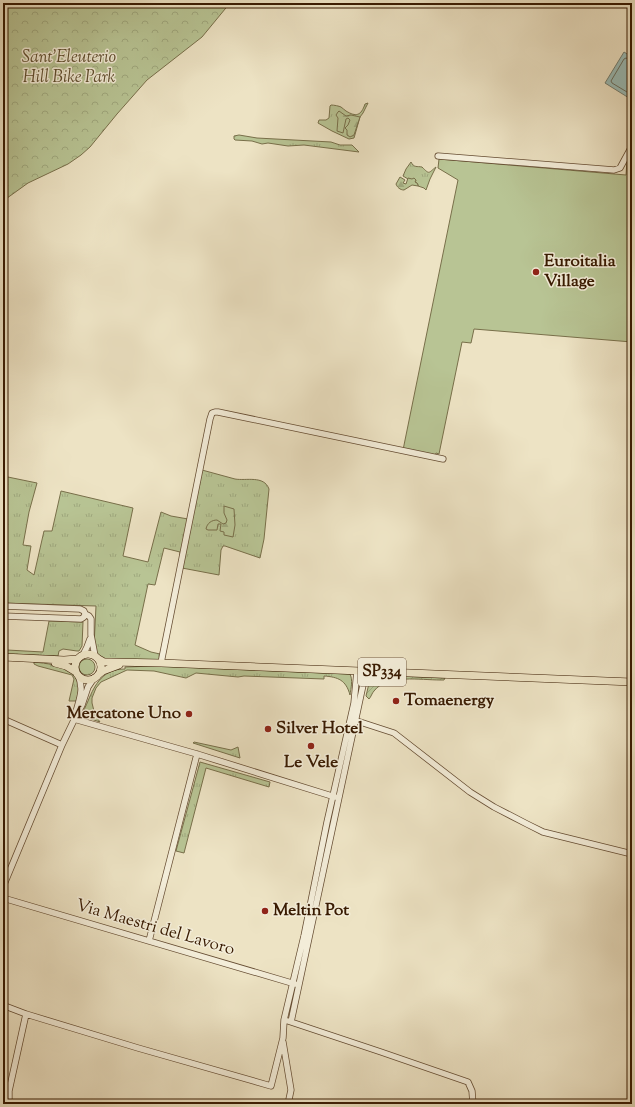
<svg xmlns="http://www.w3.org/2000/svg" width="635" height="1107" viewBox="0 0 635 1107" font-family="'Sorts Mill Goudy',serif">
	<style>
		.grass { fill: url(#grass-tufts); stroke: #786f4a }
		.forest { fill: url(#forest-firs); stroke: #786f4a }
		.park { fill: url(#park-crowns); stroke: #786f4a }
		.garden { fill: url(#garden-furrows); stroke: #786f4a }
		.pitch { fill: #b8c494; stroke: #786f4a }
		.water { fill: #9abdb8; stroke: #737c6f }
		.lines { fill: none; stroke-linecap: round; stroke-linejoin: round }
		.shore { stroke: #696c5c; stroke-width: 1 }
		.minor-casing { stroke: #654c32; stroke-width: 7 }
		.major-casing { stroke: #381a01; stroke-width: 8 }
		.minor { stroke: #f3edd9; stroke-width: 5.5 }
		.major { stroke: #ede3c4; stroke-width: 7 }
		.poi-dot { fill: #8f2418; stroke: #f3edd9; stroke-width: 1.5 }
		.labels { text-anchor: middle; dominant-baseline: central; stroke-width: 3; stroke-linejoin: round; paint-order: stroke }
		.shield { fill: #f3edd9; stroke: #705942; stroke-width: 1 }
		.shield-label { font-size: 16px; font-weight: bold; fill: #381a01 }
		.park-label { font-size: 17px; font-style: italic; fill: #5e4d2d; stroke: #f3edd9 }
		.poi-label { font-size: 17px; font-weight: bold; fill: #381a01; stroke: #f3edd9; text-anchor: start }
		.street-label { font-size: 17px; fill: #381a01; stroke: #f3edd9 }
	</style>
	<defs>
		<pattern id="grass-tufts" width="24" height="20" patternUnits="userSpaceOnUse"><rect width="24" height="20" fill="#b8c494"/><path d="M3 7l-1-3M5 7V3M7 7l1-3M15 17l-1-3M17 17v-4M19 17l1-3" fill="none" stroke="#9fa87e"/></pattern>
		<pattern id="forest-firs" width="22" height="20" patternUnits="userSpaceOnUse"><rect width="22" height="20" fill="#b8c494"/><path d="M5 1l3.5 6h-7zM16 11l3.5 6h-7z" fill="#9fa87e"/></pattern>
		<pattern id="park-crowns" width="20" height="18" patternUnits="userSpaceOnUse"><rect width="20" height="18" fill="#b8c494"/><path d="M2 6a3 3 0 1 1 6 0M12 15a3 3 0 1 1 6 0" fill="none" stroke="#9fa87e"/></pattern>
		<pattern id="garden-furrows" width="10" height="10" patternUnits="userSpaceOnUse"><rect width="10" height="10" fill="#b8c494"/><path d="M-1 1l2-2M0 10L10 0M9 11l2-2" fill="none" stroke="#9fa87e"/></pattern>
	</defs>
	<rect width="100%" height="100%" fill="#ede3c4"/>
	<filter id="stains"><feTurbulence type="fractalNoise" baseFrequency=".005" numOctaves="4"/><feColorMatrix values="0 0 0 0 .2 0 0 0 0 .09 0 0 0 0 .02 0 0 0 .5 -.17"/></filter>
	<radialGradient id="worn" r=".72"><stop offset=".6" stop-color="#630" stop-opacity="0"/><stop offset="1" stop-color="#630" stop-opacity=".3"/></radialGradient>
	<path class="grass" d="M 368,103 L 363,113 L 360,117 L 354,138 L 349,139 L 332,131 L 318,123 L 319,120 L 326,120 L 329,118 L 330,106 L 331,105 C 334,105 339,106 341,107 C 343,108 344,110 346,111 C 356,117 361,116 365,104 Z
		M 239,135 L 257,138 L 331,142 L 340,145 L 352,145 L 359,152 L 304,145 L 288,146 L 268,143 L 262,144 L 252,141 L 235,140 L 234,139 L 234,136 Z
		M 411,162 C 414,168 417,166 422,167 C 430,175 428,173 436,167 L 430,179 L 426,190 L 424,188 L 418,186 L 418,185 L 417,183 L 415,182 L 416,180 L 408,179 L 403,176 L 406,169 Z
		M 202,470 C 213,473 224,476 235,479 C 246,481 264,475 269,489 L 264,539 L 260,558 L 225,546 L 223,546 L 221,550 L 219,575 L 182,568 Z
		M 3,476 L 37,483 L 29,512 L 23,545 L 31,546 L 27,570 L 34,575 L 44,531 L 52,531 L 61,491 C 85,497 109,502 133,508 L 123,556 L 148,562 L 161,512 L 171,516 L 188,519 L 180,560 L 180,552 L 164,548 L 155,585 L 148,584 L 135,645 L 151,652 L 160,654 L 161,653 L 159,660 L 101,659 L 96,653 L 94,646 L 96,606 L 3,603 Z
		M 49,621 L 83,622 L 82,646 L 79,651 L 77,651 L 63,649 L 59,651 L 58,656 L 3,654 L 3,649 L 7,650 L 43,652 Z
		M79 667a8 8 0 1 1 16 0a8 8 0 1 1-16 0Z
		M 34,662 C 59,665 89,668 76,701 L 69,701 L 74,679 L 72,675 L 38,666 L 34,664 Z
		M 156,666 L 350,674 C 353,680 351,688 350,695 C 346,680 338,677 324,676 L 324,679 L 244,676 L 238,677 L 196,673 L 186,678 L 154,671 L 127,670 L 101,682 L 96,688 L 92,698 L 92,703 L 95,715 L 100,722 L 82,716 C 83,711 86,706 88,701 C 95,684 103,669 125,669 L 125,667 Z
		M 194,742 L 231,750 L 238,747 L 240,758 L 193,743 Z
		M 200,762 L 270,782 L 269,787 L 206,768 L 184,853 L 176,851 Z"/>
	<path class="forest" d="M 339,111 L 346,116 L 351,115 L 360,117 L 354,135 L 350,137 L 347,135 L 347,130 L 345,128 L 348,125 L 350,120 L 348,118 L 346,119 L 343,133 L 337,131 L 338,118 L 336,115 L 338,112 Z
		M 400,177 L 405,180 L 403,183 L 406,184 L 408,178 L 412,179 L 414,178 L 416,180 L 415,182 L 417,183 L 418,185 L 418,186 L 412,185 L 404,190 C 400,190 397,187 396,184 Z
		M 224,506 L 234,509 L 235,525 L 233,537 L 224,535 L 224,532 L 220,531 L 221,524 L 218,524 L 217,530 L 208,530 L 206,529 C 207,523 212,520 217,520 L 223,524 L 226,523 L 227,520 L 224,513 Z"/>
	<path class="park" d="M 3,3 L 230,3 L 202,37 L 147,80 L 117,114 L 90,147 L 81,155 L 68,164 L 28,183 L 3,201 Z"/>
	<path class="garden" d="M 371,675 L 445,678 L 444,680 L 440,680 C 421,680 387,674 374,691 C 372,693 371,697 369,699 L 366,696 Z"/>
	<path class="pitch" d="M 632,151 L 632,342 L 474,329 L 471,343 L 462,342 L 439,454 L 436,453 L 435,455 L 403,450 L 458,180 L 438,168 L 439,159 L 626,175 L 627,160 Z"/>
	<path class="water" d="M 624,52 L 632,57 L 632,93 L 629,98 L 605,83 Z"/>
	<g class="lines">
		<path class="shore" d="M 632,60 L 626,58 L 624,59 L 611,81 L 612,83 L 627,92 L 632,92"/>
		<defs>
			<path id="minor" d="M 438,156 L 614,170 L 620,168 L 632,146
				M 3,606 L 80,609 L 84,611 L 85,614 L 84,617 L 81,619 L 3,616
				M 85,614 L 89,616 L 91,619 L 91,635 L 95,656
				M 83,655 L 87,647 L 90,639
				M 161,663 L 210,419 L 212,413 L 215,412 L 218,412 L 443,459
				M 76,712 C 80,697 84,689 78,675
				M 3,719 L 62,745
				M 74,719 L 197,754 L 335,797
				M 354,720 L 394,733 L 470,792 L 494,807 L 527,824 L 543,832 L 632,854
				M 3,887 L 62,745 L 75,718 L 82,705 L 88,687 L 94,678
				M 3,898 L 295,984
				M 149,941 L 197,754
				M 3,1002 L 5,1006 L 26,1014 L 138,1048 L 271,1086 L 283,1038 L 284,1020 L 304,936 L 327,822 L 354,703 L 357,671
				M 288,1021 L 381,1052 L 468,1082 L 472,1091 L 473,1104
				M 291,1022 L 366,671
				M 283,1042 L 291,1090 L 288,1104
				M 9,1104 L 9,1091 L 26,1014"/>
			<path id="major" d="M75 667a13 13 0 1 1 26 0a13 13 0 1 1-26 0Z
				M 3,657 L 64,660 L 77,659
				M 97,658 L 104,662 L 111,662 L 161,663 L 632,682
				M 55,663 L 66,666 L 76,672
				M 98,675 L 103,671 L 119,665"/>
		</defs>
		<use href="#minor" class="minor-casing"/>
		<use href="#major" class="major-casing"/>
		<use href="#minor" class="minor"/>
		<use href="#major" class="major"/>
	</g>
	<g class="poi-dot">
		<circle cx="536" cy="272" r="4"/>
		<circle cx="396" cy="701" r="4"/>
		<circle cx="189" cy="714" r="4"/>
		<circle cx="268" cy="729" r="4"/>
		<circle cx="311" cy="746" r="4"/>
		<circle cx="265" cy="911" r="4"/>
	</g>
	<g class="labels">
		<rect class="shield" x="358" y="658" width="48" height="28" rx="3"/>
		<g class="shield-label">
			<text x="382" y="672">SP334</text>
		</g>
		<g class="park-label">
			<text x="69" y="58">Sant'Eleuterio<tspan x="69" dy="20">Hill Bike Park</tspan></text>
		</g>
		<g class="poi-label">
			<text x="544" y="262">Euroitalia<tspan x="544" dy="20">Village</tspan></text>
			<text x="404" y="701">Tomaenergy</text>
			<text x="181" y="714" text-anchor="end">Mercatone Uno</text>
			<text x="276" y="729">Silver Hotel</text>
			<text x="311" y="763" text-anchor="middle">Le Vele</text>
			<text x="273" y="911">Meltin Pot</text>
		</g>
		<g class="street-label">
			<text transform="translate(155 928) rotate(16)">Via Maestri del Lavoro</text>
		</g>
	</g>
	<rect width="635" height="1107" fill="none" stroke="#ede3c4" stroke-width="16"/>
	<rect x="4" y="4" width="627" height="1099" fill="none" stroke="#381a01" stroke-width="2"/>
	<rect x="8" y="8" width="619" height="1091" fill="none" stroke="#381a01"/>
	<rect width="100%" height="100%" filter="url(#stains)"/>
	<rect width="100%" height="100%" fill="url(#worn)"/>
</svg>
